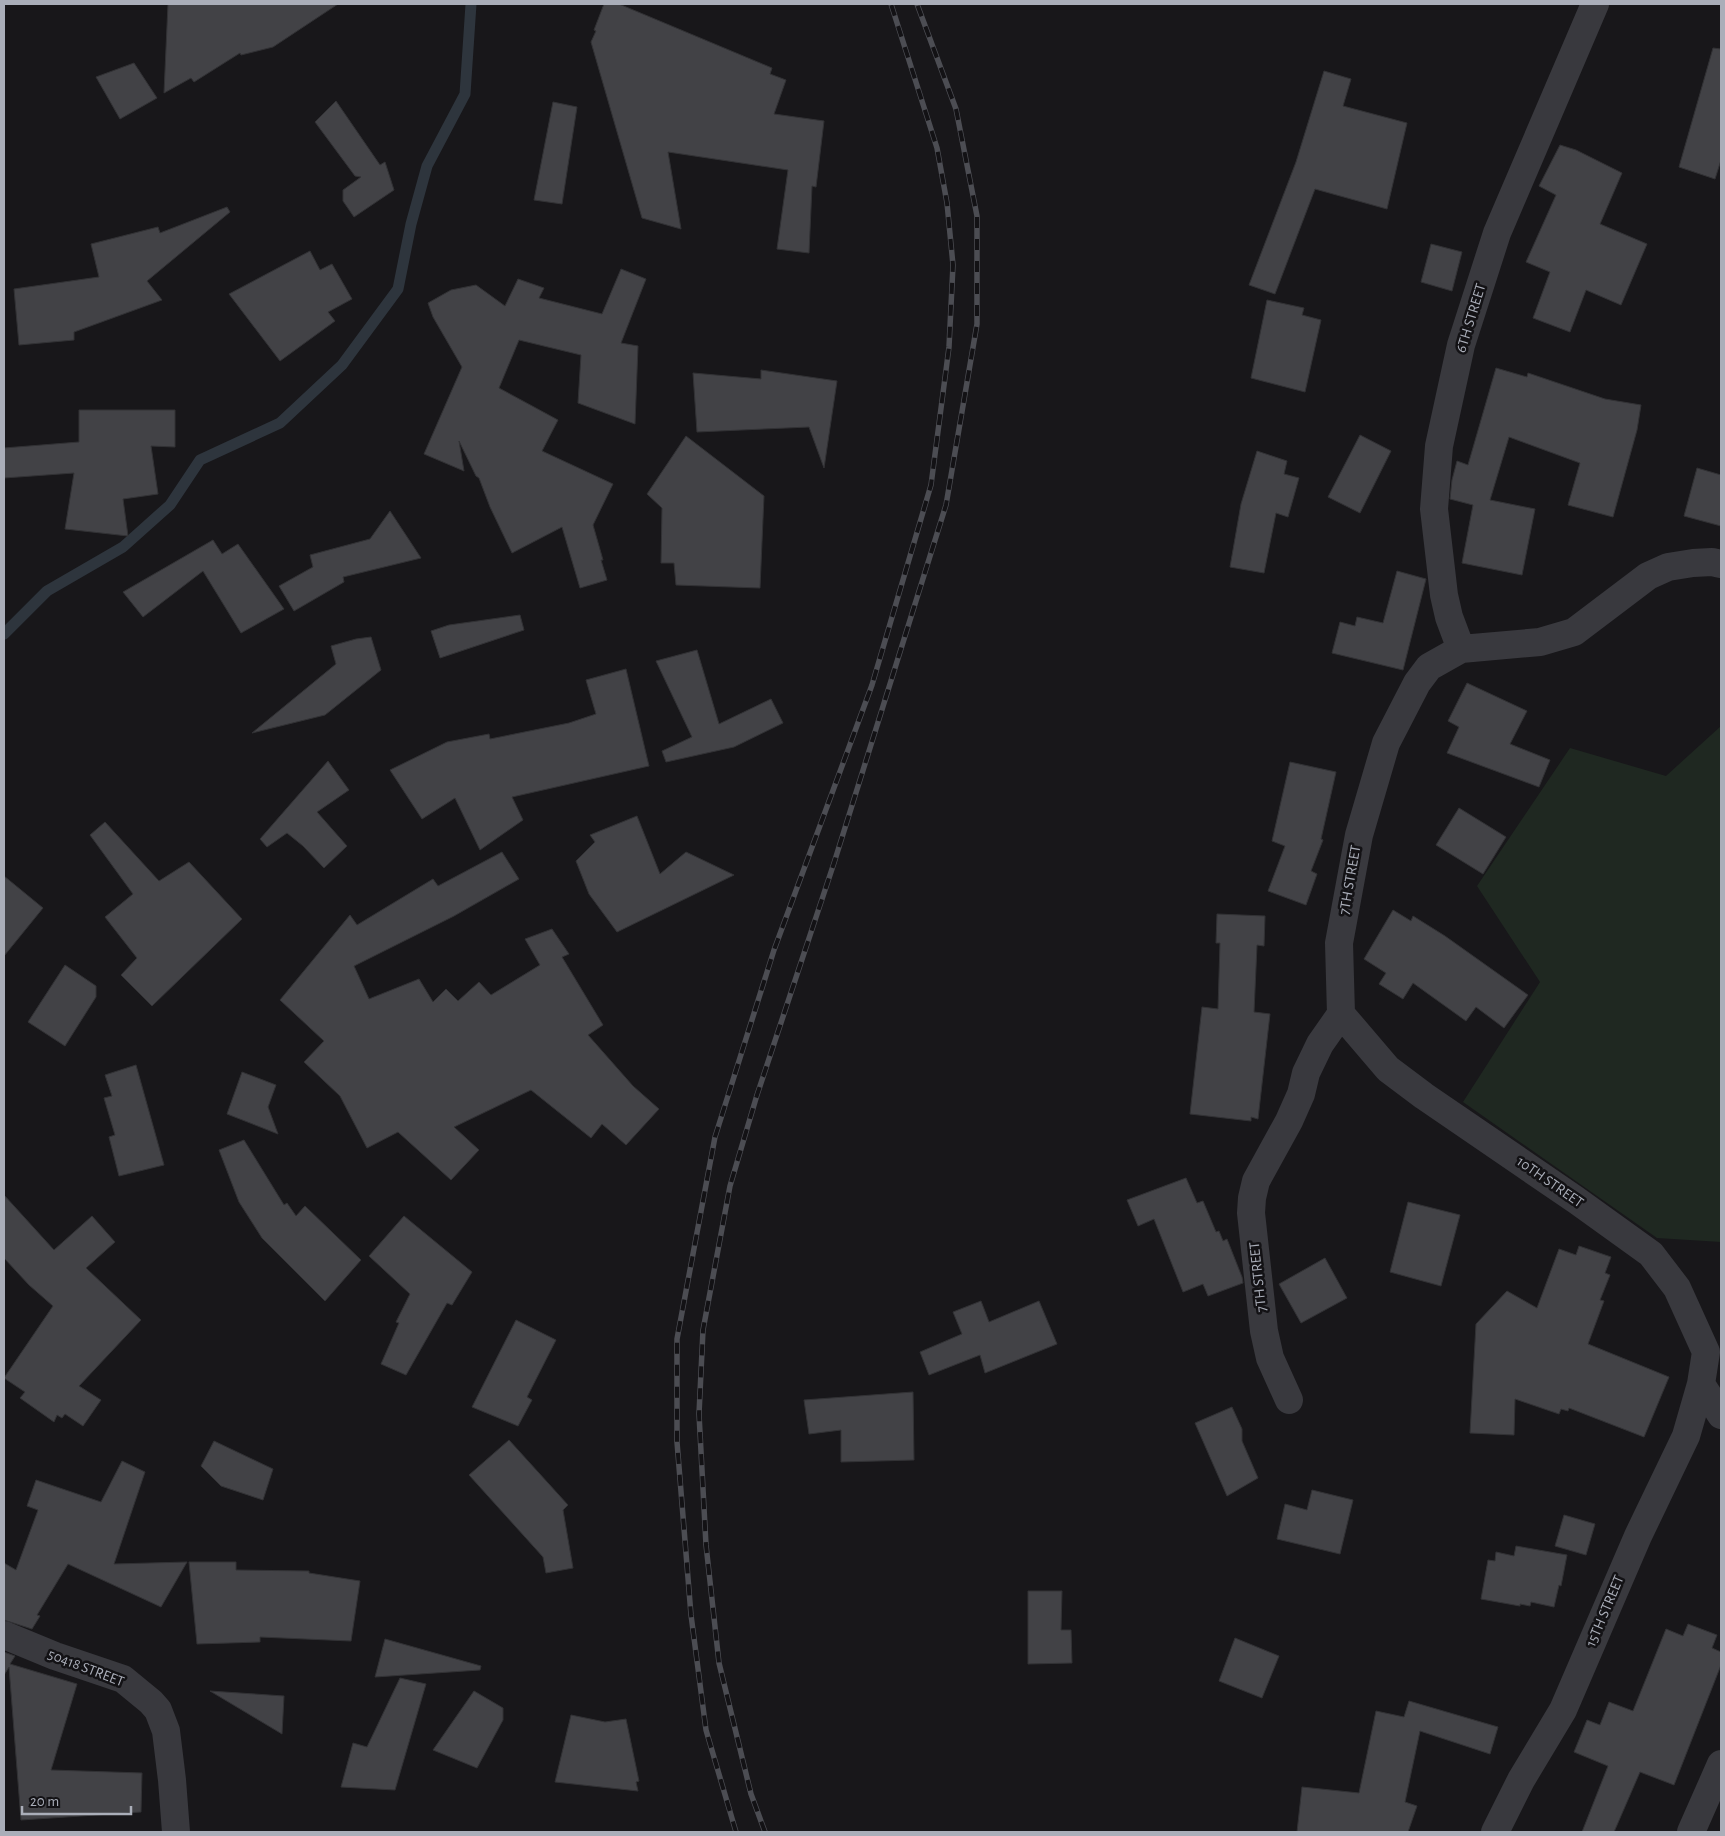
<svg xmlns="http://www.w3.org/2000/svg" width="1725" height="1836" viewBox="0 0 1725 1836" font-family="'Alegreya Sans',sans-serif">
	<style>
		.green { fill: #1f2821 }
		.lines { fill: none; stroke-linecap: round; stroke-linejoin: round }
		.stream { stroke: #2e353d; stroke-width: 11 }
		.building { fill: #424246; stroke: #323235 }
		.street { stroke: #39393e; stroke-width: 28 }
		.rail-casing { stroke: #4c4d53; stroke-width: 5.5 }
		.rail { stroke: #131215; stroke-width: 4; stroke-dasharray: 11; stroke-linecap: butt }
		.labels { text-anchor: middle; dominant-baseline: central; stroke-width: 5; stroke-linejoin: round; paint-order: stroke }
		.street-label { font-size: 15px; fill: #aaaeb9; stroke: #131215 }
	</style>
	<rect width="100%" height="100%" fill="#18171a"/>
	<path class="green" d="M 1721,726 L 1721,1242 L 1657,1238 L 1463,1102 L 1540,982 L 1477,886 L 1570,748 L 1666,776 Z"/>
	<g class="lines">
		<path class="stream" d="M 4,634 L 47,591 L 123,547 L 170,505 L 200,460 L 280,423 L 342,365 L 398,289 L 411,224 L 427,166 L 465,94 L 471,4"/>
	</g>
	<path class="building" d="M 168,4 L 338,4 L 273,47 L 241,55 L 240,53 L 194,82 L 191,78 L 164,93 Z
		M 604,4 L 619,4 L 772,68 L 770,74 L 786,80 L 774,114 L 824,121 L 816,187 L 812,186 L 809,253 L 777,249 L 788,170 L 668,152 L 681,229 L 642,218 L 591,42 L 596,31 L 594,30 Z
		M 1713,48 L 1721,49 L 1721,160 L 1715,179 L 1679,167 Z
		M 134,63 L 157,98 L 120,119 L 96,77 Z
		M 1324,71 L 1351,79 L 1343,106 L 1407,123 L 1387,209 L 1315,189 L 1275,294 L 1249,285 L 1296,162 Z
		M 336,101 L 380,165 L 385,162 L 394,190 L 354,217 L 343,201 L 343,190 L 361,177 L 355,176 L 315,122 Z
		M 553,102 L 577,107 L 562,204 L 534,200 Z
		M 1560,145 L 1576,150 L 1622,173 L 1600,224 L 1647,244 L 1621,305 L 1586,290 L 1570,332 L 1533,318 L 1550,272 L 1526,262 L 1556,195 L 1539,186 Z
		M 227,207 L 230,212 L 147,281 L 162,300 L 74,332 L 74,340 L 19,345 L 14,289 L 99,277 L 91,244 L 158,227 L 160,233 Z
		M 1431,244 L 1462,252 L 1452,291 L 1421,282 Z
		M 310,251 L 320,270 L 332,264 L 352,299 L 328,312 L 335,321 L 280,361 L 229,294 Z
		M 621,269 L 646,279 L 621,343 L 638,346 L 635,424 L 578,403 L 581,355 L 519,340 L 499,388 L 558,420 L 542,451 L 613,484 L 593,525 L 603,560 L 601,560 L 607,580 L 580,588 L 562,527 L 512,553 L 490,507 L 479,478 L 476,476 L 459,441 L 464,471 L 424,454 L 462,367 L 433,317 L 428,303 L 451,290 L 476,285 L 505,306 L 518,279 L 544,288 L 539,298 L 602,314 Z
		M 1267,300 L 1304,308 L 1302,315 L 1321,320 L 1305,392 L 1251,378 Z
		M 1496,368 L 1527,377 L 1528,373 L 1605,399 L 1641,405 L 1637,430 L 1613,517 L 1568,505 L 1580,463 L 1509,437 L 1490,500 L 1535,509 L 1522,575 L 1462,563 L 1473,505 L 1450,499 L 1452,480 L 1457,461 L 1468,465 Z
		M 761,370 L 837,381 L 824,468 L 809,427 L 697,432 L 693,373 L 761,379 Z
		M 79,410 L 175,410 L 175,447 L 151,446 L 158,494 L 123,499 L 128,536 L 65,529 L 74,473 L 4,478 L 4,448 L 79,442 Z
		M 1360,435 L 1391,451 L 1360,513 L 1328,497 Z
		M 686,436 L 764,496 L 760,588 L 676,585 L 674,563 L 661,563 L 662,508 L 647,494 Z
		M 1257,451 L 1287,461 L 1284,474 L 1299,478 L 1288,517 L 1276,513 L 1264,573 L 1230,567 L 1241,504 Z
		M 1697,468 L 1721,475 L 1721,526 L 1684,516 Z
		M 390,511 L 421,558 L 343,577 L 344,582 L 294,611 L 279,586 L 313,567 L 310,555 L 370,539 Z
		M 213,540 L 222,554 L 238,544 L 284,609 L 241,633 L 203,571 L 143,617 L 123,592 Z
		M 1397,571 L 1426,579 L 1403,670 L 1332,653 L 1340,622 L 1355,626 L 1357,617 L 1383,623 Z
		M 520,615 L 524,630 L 440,658 L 431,631 L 449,625 Z
		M 371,637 L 381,670 L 325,715 L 252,733 L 336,664 L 331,646 L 356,639 Z
		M 697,650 L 719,724 L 771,699 L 783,723 L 734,747 L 666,762 L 662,751 L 692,737 L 656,661 Z
		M 626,669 L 649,766 L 512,797 L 523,820 L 480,850 L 455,798 L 422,819 L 390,770 L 447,742 L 489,734 L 490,739 L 569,723 L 596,714 L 586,680 Z
		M 1467,683 L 1527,711 L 1510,744 L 1550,760 L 1539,787 L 1447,753 L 1459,727 L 1448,721 Z
		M 328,761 L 349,790 L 317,812 L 347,846 L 324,868 L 303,846 L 287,833 L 267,847 L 260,839 Z
		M 1290,762 L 1336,772 L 1321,839 L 1323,840 L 1311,871 L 1317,874 L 1306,905 L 1268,891 L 1285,846 L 1272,841 Z
		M 1459,808 L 1506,837 L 1483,874 L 1436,845 Z
		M 637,816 L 660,874 L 686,852 L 734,875 L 617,932 L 589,894 L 576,861 L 595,842 L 590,835 Z
		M 105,822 L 159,881 L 189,862 L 242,919 L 152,1006 L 121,975 L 137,958 L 105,917 L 133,894 L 90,835 Z
		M 502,852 L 519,879 L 454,916 L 354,966 L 369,999 L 419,979 L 433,1002 L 446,989 L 458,1001 L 479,982 L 491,995 L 540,965 L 525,939 L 552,929 L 569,954 L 562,957 L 603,1025 L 588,1035 L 633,1086 L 659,1109 L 626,1145 L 602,1124 L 591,1138 L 531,1090 L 454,1127 L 479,1150 L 451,1180 L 398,1132 L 367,1148 L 340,1096 L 304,1062 L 324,1041 L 280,1000 L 350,915 L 357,925 L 433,879 L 438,886 Z
		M 4,876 L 43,908 L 4,956 Z
		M 1393,910 L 1411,921 L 1413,916 L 1445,936 L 1528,995 L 1504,1028 L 1476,1007 L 1466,1021 L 1413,983 L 1403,999 L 1379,984 L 1386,973 L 1364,959 Z
		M 1217,914 L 1265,916 L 1264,946 L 1257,945 L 1254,1012 L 1270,1014 L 1258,1119 L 1251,1117 L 1251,1121 L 1190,1114 L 1202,1007 L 1218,1009 L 1220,943 L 1216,943 Z
		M 65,965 L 96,986 L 96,997 L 65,1046 L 28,1022 Z
		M 136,1065 L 164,1165 L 119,1176 L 109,1137 L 115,1135 L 104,1098 L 112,1096 L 105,1075 Z
		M 242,1072 L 276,1085 L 268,1107 L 278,1134 L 227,1114 Z
		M 244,1140 L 284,1205 L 287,1203 L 296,1216 L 305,1206 L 361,1260 L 325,1301 L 262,1238 L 239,1202 L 219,1150 Z
		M 1186,1178 L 1197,1203 L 1203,1201 L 1216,1232 L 1219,1231 L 1223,1241 L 1227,1239 L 1242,1277 L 1243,1283 L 1208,1296 L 1203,1284 L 1183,1292 L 1154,1219 L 1138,1226 L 1127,1200 Z
		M 4,1195 L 54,1250 L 92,1216 L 115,1242 L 86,1268 L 141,1320 L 79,1386 L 101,1400 L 83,1426 L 65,1414 L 62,1418 L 57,1415 L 54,1422 L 20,1398 L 25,1392 L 4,1378 L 53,1306 L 29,1285 L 4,1258 Z
		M 1408,1202 L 1460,1215 L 1441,1286 L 1390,1272 Z
		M 404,1216 L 472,1272 L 452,1305 L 447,1303 L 406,1375 L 381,1364 L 399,1323 L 396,1322 L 410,1294 L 369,1256 Z
		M 1579,1246 L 1611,1257 L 1605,1273 L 1610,1275 L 1600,1300 L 1604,1301 L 1588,1344 L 1669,1377 L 1644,1437 L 1569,1408 L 1568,1411 L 1561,1409 L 1559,1414 L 1515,1399 L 1514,1435 L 1470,1433 L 1476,1324 L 1507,1291 L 1537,1308 L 1559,1249 L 1576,1255 Z
		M 1325,1258 L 1347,1298 L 1301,1323 L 1279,1284 Z
		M 981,1301 L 989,1322 L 1039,1301 L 1057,1344 L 985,1373 L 980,1355 L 929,1375 L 920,1352 L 962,1334 L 953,1312 Z
		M 516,1320 L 556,1340 L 527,1397 L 532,1400 L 518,1426 L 472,1407 Z
		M 913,1392 L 914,1460 L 841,1462 L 841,1430 L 809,1434 L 804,1400 Z
		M 1232,1407 L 1242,1429 L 1242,1441 L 1258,1478 L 1227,1496 L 1195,1423 Z
		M 509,1440 L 568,1505 L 563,1510 L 573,1568 L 546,1573 L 543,1557 L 469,1475 Z
		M 214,1441 L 273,1469 L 263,1500 L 221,1486 L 201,1466 Z
		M 122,1461 L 145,1472 L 114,1564 L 187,1562 L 161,1607 L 68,1564 L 37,1615 L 40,1616 L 32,1629 L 4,1620 L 4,1563 L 16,1570 L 38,1510 L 27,1506 L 36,1480 L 101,1502 Z
		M 1312,1490 L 1353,1500 L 1340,1554 L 1277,1539 L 1285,1504 L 1307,1510 Z
		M 1564,1515 L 1595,1524 L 1586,1555 L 1555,1546 Z
		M 1516,1546 L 1567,1555 L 1561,1586 L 1559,1585 L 1554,1607 L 1531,1602 L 1530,1606 L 1520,1604 L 1520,1606 L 1481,1599 L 1488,1560 L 1495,1561 L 1496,1552 L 1514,1556 Z
		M 189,1562 L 236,1562 L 236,1570 L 309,1571 L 309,1573 L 360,1581 L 351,1641 L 260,1637 L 260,1642 L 197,1644 Z
		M 1028,1591 L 1062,1591 L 1061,1630 L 1071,1630 L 1072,1663 L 1028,1664 Z
		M 1688,1624 L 1717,1635 L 1712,1648 L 1721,1652 L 1721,1665 L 1674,1785 L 1640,1772 L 1614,1832 L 1582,1832 L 1608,1766 L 1574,1752 L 1587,1720 L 1600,1725 L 1609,1702 L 1633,1711 L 1666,1629 L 1683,1636 Z
		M 1235,1638 L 1279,1656 L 1262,1698 L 1219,1681 Z
		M 385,1639 L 481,1666 L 480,1670 L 375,1677 Z
		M 4,1652 L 15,1656 L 10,1664 L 77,1684 L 51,1770 L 142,1773 L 141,1812 L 21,1820 L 9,1667 L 4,1675 Z
		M 400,1678 L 426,1684 L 395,1790 L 341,1787 L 353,1743 L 367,1747 Z
		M 210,1691 L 284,1696 L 282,1734 Z
		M 474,1691 L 503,1708 L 503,1720 L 477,1768 L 433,1750 Z
		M 1409,1701 L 1498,1727 L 1490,1754 L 1420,1731 L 1405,1802 L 1417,1806 L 1408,1832 L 1297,1832 L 1302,1787 L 1359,1793 L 1376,1711 L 1404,1717 Z
		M 571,1715 L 605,1722 L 626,1719 L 639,1781 L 636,1782 L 638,1791 L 555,1782 Z"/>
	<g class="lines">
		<path class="street" d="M 1461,649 L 1449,617 L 1444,595 L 1434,509 L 1439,446 L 1461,345 L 1497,233 L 1595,4
			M 1341,1014 L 1388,1069 L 1424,1096 L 1576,1200 L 1651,1254 L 1677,1288 L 1706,1352 L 1701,1384 L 1686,1436 L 1638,1536 L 1563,1710 L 1521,1780 L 1495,1832
			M 1701,1384 L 1721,1415
			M 1289,1400 L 1270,1358 L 1264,1331 L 1251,1213 L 1252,1198 L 1256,1181 L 1289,1121 L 1301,1094 L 1306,1073 L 1320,1044 L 1341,1014 L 1339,943 L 1359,835 L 1386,743 L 1417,683 L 1429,667 L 1461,649 L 1540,642 L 1574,632 L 1648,576 L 1668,567 L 1693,563 L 1712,562 L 1721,564
			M 4,1635 L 55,1656 L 123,1679 L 151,1702 L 158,1710 L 166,1731 L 172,1780 L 176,1832
			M 1691,1832 L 1721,1764"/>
		<defs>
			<path id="rail" d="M 736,1832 L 706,1730 L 691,1615 L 677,1442 L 677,1339 L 715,1137 L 774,950 L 872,685 L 931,485 L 949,347 L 953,265 L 947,203 L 937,148 L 891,4
				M 765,1832 L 751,1794 L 719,1663 L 706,1545 L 699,1414 L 703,1330 L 730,1186 L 757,1095 L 834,863 L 946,505 L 977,324 L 977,216 L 956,109 L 917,4"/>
		</defs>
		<use href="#rail" class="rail-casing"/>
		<use href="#rail" class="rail"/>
	</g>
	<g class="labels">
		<g class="street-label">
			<text transform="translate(1471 318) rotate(-73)">6TH STREET</text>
			<text transform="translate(1350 880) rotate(-80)">7TH STREET</text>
			<text transform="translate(1550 1182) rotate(35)">10TH STREET</text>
			<text transform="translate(1258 1277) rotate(-96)">7TH STREET</text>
			<text transform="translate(1605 1611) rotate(-67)">15TH STREET</text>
			<text transform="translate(86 1668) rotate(21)">50418 STREET</text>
		</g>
	</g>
	<rect width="1725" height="1836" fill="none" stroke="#aaaeb9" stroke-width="10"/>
	<path d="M22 1806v8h109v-8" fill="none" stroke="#aaaeb9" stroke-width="2.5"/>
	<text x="30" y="1806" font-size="15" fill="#aaaeb9" stroke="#131215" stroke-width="4" paint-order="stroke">20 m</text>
</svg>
